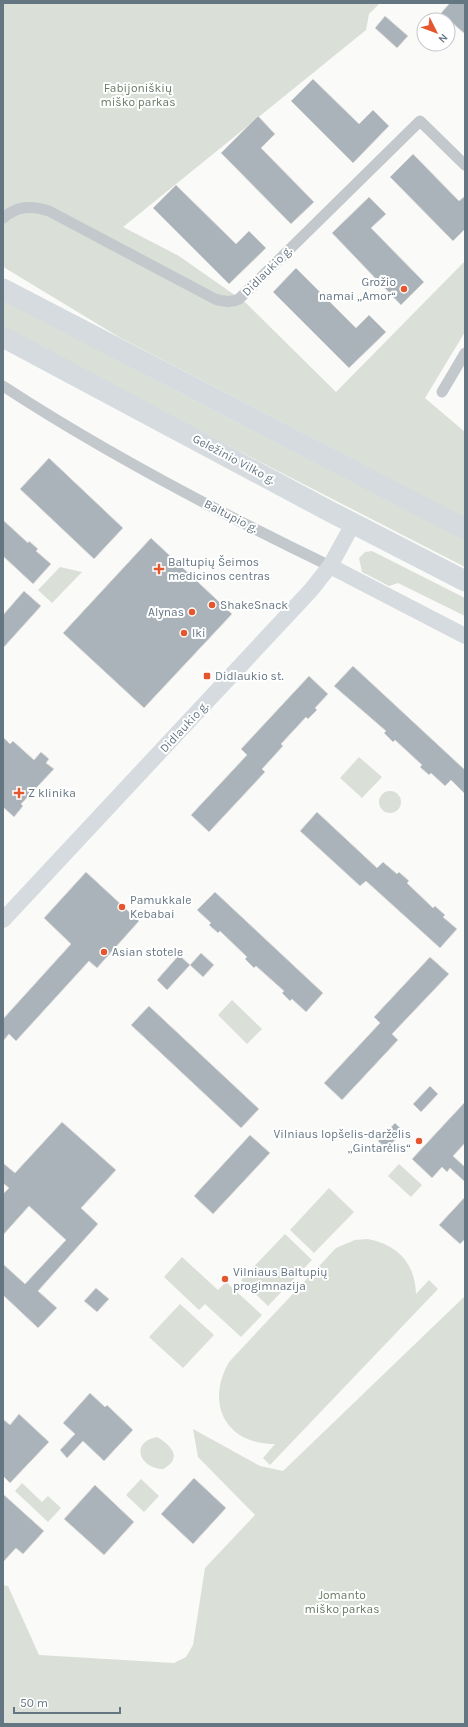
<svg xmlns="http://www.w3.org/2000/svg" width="468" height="1727" viewBox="0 0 468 1727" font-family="Karla,sans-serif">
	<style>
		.green { fill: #dadfd7 }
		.building { fill: #aab3b9; stroke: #dcdcda }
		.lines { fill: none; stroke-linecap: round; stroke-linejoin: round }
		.street { stroke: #c3c8cc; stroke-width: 11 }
		.secondary { stroke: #d6dbdf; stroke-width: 16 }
		.highway { stroke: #d6dbdf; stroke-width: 21 }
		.poi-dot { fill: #e4572e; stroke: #fff; stroke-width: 1.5 }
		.labels { text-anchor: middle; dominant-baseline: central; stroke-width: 4; stroke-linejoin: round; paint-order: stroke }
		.park-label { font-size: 12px; fill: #687a64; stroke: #fff }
		.street-label { font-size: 12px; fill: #657683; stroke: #fff }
		.poi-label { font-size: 12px; fill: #657683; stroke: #fff; text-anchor: start }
	</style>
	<rect width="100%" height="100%" fill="#fafaf8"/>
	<path class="green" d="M 3,3 L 380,3 L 369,14 L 366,30 L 123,227 L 179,256 L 246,303 L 336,392 L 465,261 L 465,332 L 425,398 L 465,432 L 465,518 L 119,337 L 5,268 L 3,265 Z
		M 3,298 L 169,387 L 465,540 L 465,567 L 196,429 L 3,326 Z
		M 372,551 L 465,598 L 465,616 L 398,583 L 389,586 L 362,572 L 359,558 L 365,552 Z
		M 60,567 L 82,572 L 52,603 L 38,590 Z
		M 359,757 L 382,777 L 362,798 L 340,778 Z
		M379 802a11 11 0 1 1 22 0a11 11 0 1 1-22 0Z
		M 232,1000 L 262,1029 L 247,1044 L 218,1015 Z
		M 399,1164 L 422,1185 L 411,1197 L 388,1176 Z
		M 329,1188 L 354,1212 L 314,1253 L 290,1230 Z
		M 285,1234 L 312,1260 L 268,1306 L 241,1280 Z
		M 368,1239 C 398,1245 415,1263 416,1294 L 429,1280 L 438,1289 L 270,1465 L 263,1458 L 275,1444 C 226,1444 205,1404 229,1362 L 336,1248 L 355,1240 Z
		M 182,1257 L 218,1290 L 226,1282 L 262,1315 L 241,1337 L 205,1304 L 199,1310 L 164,1277 Z
		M 465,1296 L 465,1724 L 3,1724 L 3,1585 L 8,1586 L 39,1655 L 174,1663 L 186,1657 L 193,1645 L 205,1568 L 255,1515 L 198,1457 L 193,1429 L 260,1466 L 283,1471 Z
		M 180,1304 L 214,1335 L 183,1368 L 149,1337 Z
		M 157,1437 C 172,1446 183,1458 163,1469 C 139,1468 130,1442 157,1437 Z
		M 141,1479 L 159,1496 L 144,1512 L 126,1495 Z
		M 22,1483 L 42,1502 L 48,1496 L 61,1508 L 48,1522 L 15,1491 Z"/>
	<path class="building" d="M 450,3 L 465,3 L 465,34 L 441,13 Z
		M 385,16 L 408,36 L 397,48 L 375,28 Z
		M 313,79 L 359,124 L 373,110 L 389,126 L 353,163 L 291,101 Z
		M 258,116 L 275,134 L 261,148 L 314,202 L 291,224 L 221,153 Z
		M 413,154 L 459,201 L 465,196 L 465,229 L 453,241 L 390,177 Z
		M 176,185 L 236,244 L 249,231 L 266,248 L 229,284 L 153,208 Z
		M 369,197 L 386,214 L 371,228 L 424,282 L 401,305 L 332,233 Z
		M 296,268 L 356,328 L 369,315 L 386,332 L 349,368 L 273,292 Z
		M 49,458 L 123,528 L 94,559 L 20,489 Z
		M 3,520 L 28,543 L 29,541 L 38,549 L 36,551 L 51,564 L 33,584 L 3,556 Z
		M 151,538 L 232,614 L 144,708 L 63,633 Z
		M 24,591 L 41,606 L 3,648 L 3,615 Z
		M 353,666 L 465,770 L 465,794 L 451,780 L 445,786 L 431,773 L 429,775 L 420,767 L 422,765 L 395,740 L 393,742 L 384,733 L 386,731 L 334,686 Z
		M 309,676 L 328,694 L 315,708 L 317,710 L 308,719 L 306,717 L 281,744 L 283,746 L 262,769 L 265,772 L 209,832 L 191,815 L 247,755 L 241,749 Z
		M 3,737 L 10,744 L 13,741 L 34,760 L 41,752 L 49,759 L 46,763 L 54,769 L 21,804 L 23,806 L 14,817 L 3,807 Z
		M 317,812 L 377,868 L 383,862 L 397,874 L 399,872 L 409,881 L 407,883 L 433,908 L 435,906 L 445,915 L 443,917 L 457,929 L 440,948 L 366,881 L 360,886 L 300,831 Z
		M 86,872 L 139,921 L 97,968 L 89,961 L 16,1041 L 9,1034 L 3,1041 L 3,1019 L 71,944 L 44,918 Z
		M 215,892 L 323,993 L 306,1012 L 292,999 L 290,1001 L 282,993 L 284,991 L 256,966 L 254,968 L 245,959 L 247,957 L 220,931 L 218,933 L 209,925 L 211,923 L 197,910 Z
		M 201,953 L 214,965 L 203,977 L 190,965 Z
		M 179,955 L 190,965 L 167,990 L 157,980 Z
		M 430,957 L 449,974 L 392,1034 L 398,1040 L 342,1100 L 324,1083 L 380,1023 L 374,1017 Z
		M 149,1006 L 259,1109 L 241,1128 L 131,1025 Z
		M 430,1086 L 438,1094 L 421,1112 L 413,1104 Z
		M 465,1102 L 465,1143 L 453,1156 L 465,1167 L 465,1182 L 450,1168 L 447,1172 L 442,1167 L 432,1178 L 412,1159 Z
		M 62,1122 L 116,1170 L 81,1208 L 98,1224 L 38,1291 L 57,1308 L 38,1328 L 3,1295 L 3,1264 L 25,1284 L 66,1240 L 29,1206 L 3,1235 L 3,1194 L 9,1188 L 3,1183 L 3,1163 L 15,1173 Z
		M 395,1123 L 403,1131 L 387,1149 L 378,1141 Z
		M 250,1135 L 270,1153 L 213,1214 L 194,1196 Z
		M 465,1197 L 465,1239 L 460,1244 L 439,1225 Z
		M 96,1288 L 109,1299 L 97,1312 L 84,1301 Z
		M 90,1393 L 105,1407 L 107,1405 L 133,1430 L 104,1461 L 83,1441 L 67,1458 L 60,1450 L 75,1434 L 63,1423 Z
		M 19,1414 L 49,1442 L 10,1483 L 3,1476 L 3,1419 L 10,1425 Z
		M 194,1478 L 226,1508 L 193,1544 L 161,1514 Z
		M 95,1485 L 134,1522 L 104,1555 L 64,1519 Z
		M 3,1494 L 44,1531 L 23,1554 L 16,1548 L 3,1562 Z"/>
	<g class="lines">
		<path class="street" d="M 3,218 C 17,206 31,205 49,211 L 215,299 C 224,302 231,303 239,299 L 420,121 L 465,165
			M 3,386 C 107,454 218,512 330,566
			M 442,392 L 465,353"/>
		<path class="secondary" d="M 330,566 L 465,636
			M 3,920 L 311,590 L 330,566 L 353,524"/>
		<path class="highway" d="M 3,289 L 465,529
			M 3,337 L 329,511 L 465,581"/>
	</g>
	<g class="poi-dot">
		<circle cx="404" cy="289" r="4"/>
		<path d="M157 563h4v4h4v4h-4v4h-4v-4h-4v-4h4z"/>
		<circle cx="212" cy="605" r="4"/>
		<circle cx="192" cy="612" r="4"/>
		<circle cx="184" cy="633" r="4"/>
		<rect x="203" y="672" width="8" height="8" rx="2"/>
		<path d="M17 787h4v4h4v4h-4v4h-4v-4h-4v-4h4z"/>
		<circle cx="122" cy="907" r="4"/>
		<circle cx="104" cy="952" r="4"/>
		<circle cx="419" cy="1141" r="4"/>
		<circle cx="225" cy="1279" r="4"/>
	</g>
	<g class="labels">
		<g class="park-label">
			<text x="138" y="88">Fabijoniškių<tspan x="138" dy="14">miško parkas</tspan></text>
			<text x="342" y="1595">Jomanto<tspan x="342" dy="14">miško parkas</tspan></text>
		</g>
		<g class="street-label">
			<text transform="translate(267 271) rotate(-45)">Didlaukio g.</text>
			<text transform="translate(234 459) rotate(28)">Geležinio Vilko g.</text>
			<text transform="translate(231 516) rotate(27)">Baltupio g.</text>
			<text transform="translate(184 727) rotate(-47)">Didlaukio g.</text>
		</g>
		<g class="poi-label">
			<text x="396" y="282" text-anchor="end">Grožio<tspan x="396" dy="14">namai „Amor“</tspan></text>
			<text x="168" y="562">Baltupių Šeimos<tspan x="168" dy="14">medicinos centras</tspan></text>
			<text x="220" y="605">ShakeSnack</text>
			<text x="184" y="612" text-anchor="end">Alynas</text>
			<text x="192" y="633">Iki</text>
			<text x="215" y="676">Didlaukio st.</text>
			<text x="28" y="793">Z klinika</text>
			<text x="130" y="900">Pamukkale<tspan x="130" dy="14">Kebabai</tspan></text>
			<text x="112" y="952">Asian stotele</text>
			<text x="411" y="1134" text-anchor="end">Vilniaus lopšelis-darželis<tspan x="411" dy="14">„Gintarėlis“</tspan></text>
			<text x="233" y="1272">Vilniaus Baltupių<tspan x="233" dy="14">progimnazija</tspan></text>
		</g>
	</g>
	<rect width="468" height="1727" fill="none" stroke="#657683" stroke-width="8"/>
	<g transform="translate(436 32) rotate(132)"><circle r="19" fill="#ffffff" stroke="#c1c8cd"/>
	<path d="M0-3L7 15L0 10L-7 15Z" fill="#e4572e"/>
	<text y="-6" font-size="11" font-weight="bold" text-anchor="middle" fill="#657683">N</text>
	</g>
	<path d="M14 1707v6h106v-6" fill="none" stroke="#657683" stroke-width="2"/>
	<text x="20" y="1707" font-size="12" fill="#657683" stroke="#ffffff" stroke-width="3" paint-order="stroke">50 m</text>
</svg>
